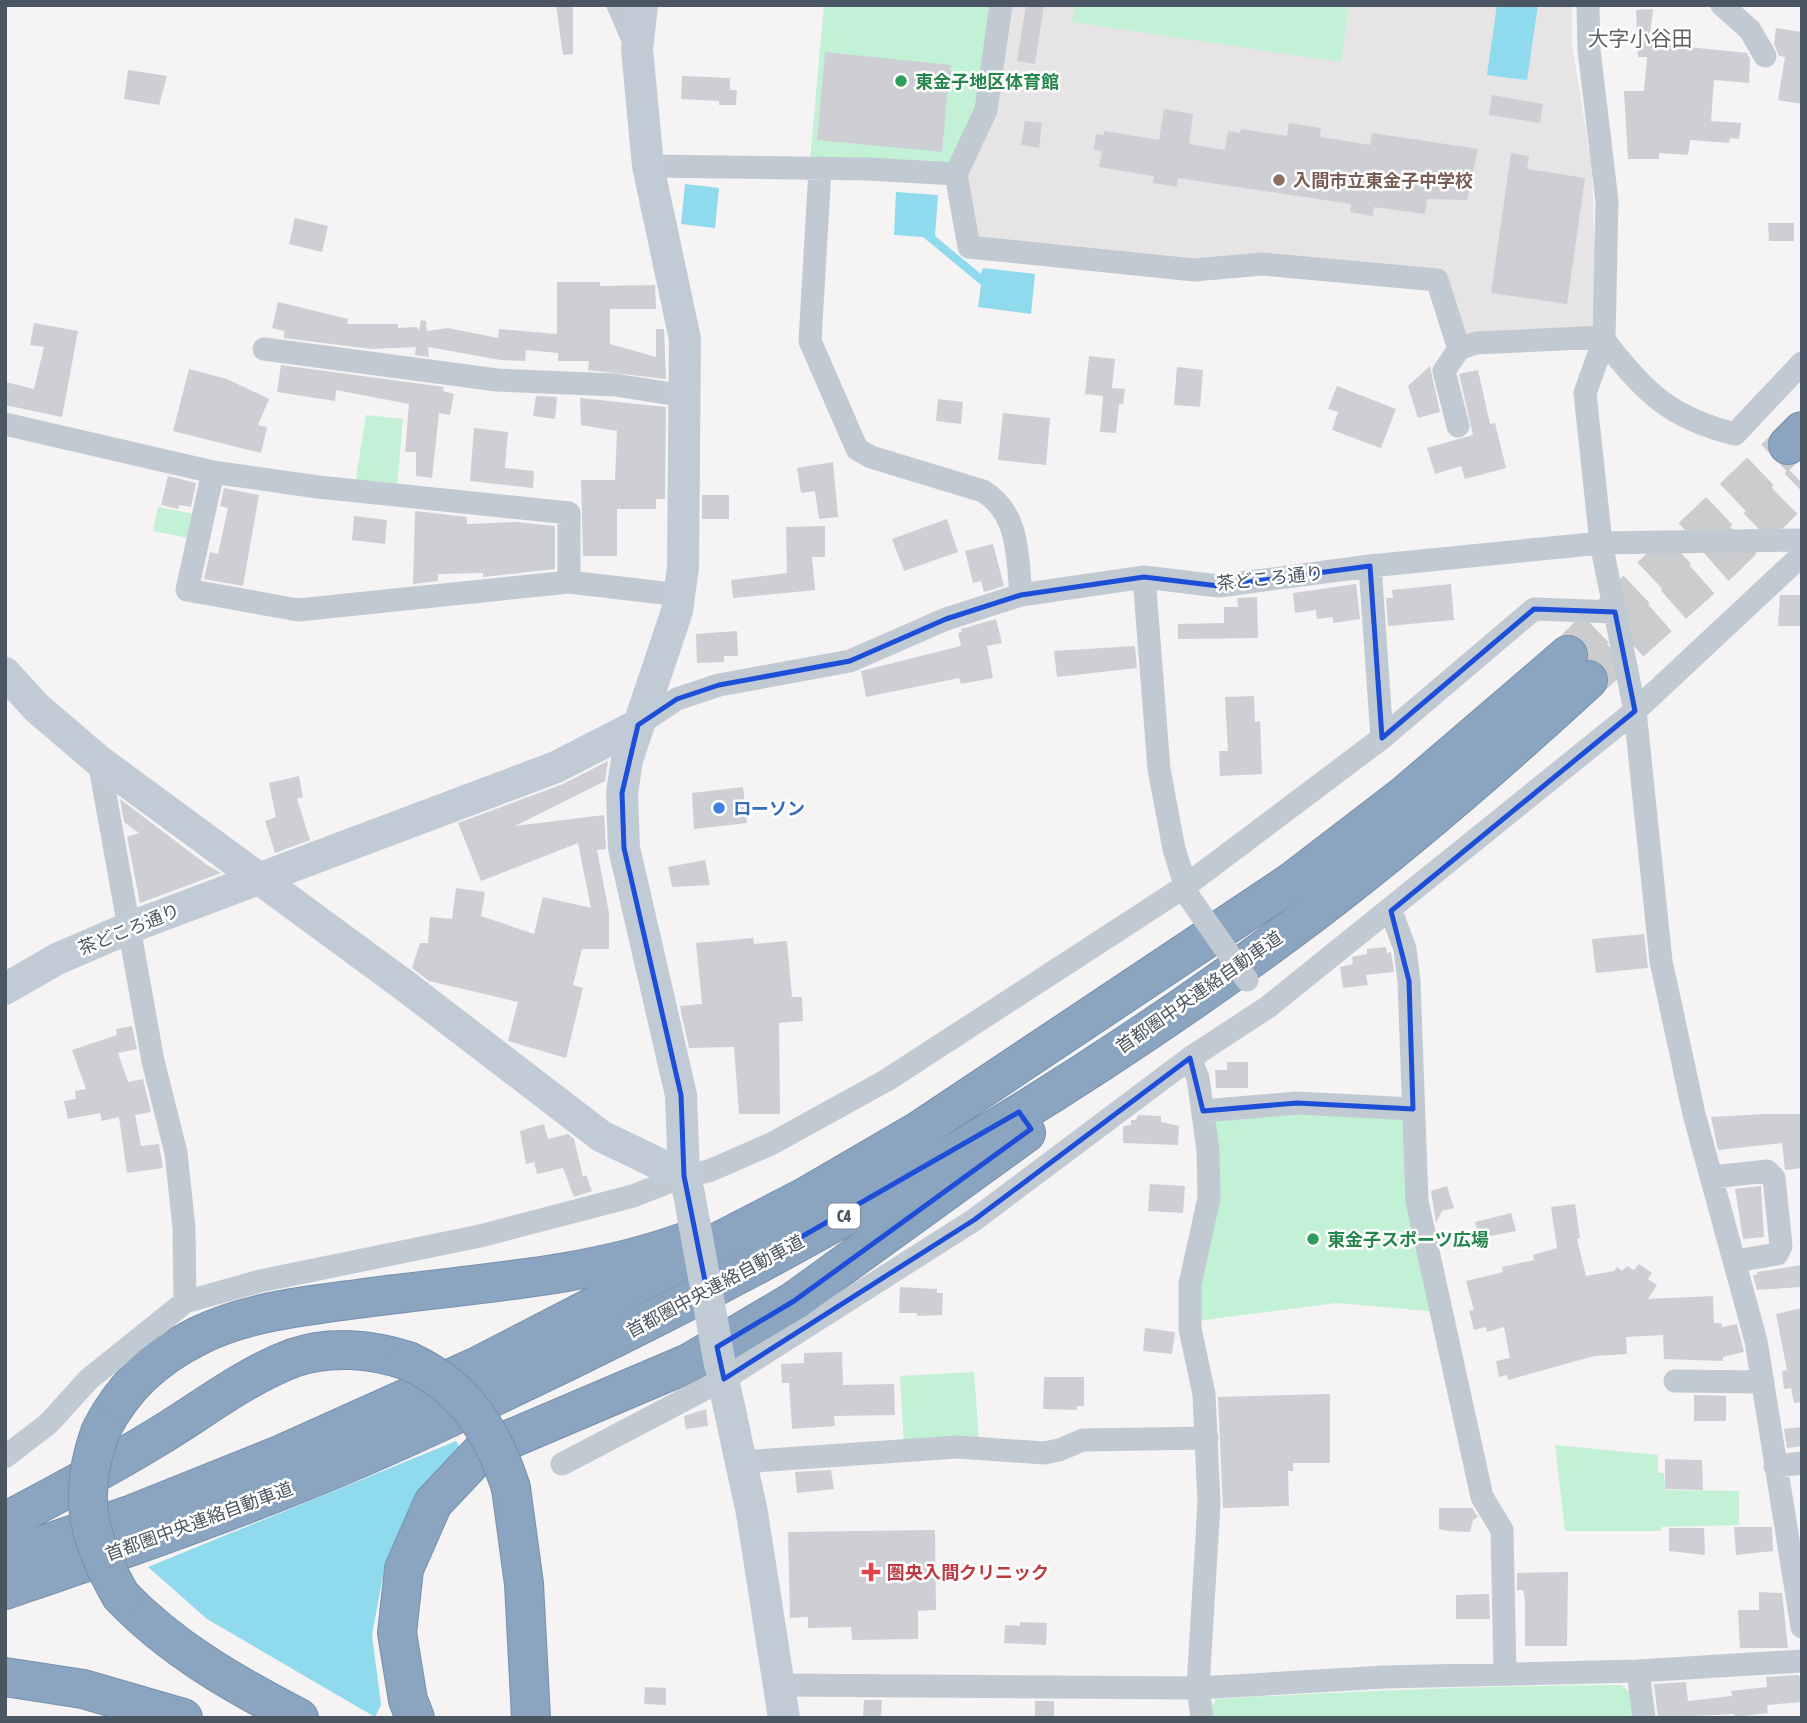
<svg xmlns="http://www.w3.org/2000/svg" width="1807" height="1723" viewBox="0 0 1807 1723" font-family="'Asap Condensed','Noto Sans JP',sans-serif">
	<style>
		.education { fill: #e6e4e5 }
		.green { fill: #c3f1d5 }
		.water { fill: #90daee }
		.building { fill: #cdcfd5 }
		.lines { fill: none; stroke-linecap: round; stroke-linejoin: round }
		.highway-tunnel { stroke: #caccce; stroke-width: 38; stroke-dasharray: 38 19; stroke-linecap: butt }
		.highway-casing { stroke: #7690ad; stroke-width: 40 }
		.street { stroke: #c1cad2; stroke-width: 23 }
		.secondary { stroke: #c1cbd6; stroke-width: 32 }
		.highway { stroke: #8ba5c1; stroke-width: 38 }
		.highway-bridge-casing { stroke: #7690ad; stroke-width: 40; stroke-linecap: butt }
		.street-bridge { stroke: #c1cad2; stroke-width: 23 }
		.secondary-bridge { stroke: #c1cbd6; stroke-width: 32 }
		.highway-bridge { stroke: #8ba5c1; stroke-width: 38 }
		.marked { fill: none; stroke: #1d4ed8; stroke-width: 5; stroke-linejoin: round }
		.leisure-dot { fill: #2e9e5b; stroke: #fff; stroke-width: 2.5 }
		.education-dot { fill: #8d6e63; stroke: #fff; stroke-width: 2.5 }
		.shop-dot { fill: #3f7fe0; stroke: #fff; stroke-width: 2.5 }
		.health-dot { fill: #e0444e; stroke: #fff; stroke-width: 2.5 }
		.labels { text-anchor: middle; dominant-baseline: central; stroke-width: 5; stroke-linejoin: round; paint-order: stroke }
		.shield { fill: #fff; stroke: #808990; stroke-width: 2 }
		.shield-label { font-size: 16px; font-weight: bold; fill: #4a5661 }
		.leisure-label { font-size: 18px; font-weight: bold; fill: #27864d; stroke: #fff; text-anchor: start }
		.education-label { font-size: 18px; font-weight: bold; fill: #785e54; stroke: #fff; text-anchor: start }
		.street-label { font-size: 18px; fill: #4a5661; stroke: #fff }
		.shop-label { font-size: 18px; font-weight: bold; fill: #366cbe; stroke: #fff; text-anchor: start }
		.health-label { font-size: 18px; font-weight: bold; fill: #be3a42; stroke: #fff; text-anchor: start }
		.quarter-label { font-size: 21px; fill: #5f6368; stroke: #fff }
	</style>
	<rect width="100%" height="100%" fill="#f5f3f3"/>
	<path class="education" d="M 1008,5 L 1572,5 L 1572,44 L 1592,169 L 1596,288 L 1592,329 L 1460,338 L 1440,277 L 1196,266 L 973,242 L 964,190 Z"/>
	<path class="green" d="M 824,5 L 994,5 L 984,93 L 949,165 L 810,160 Z
		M 1075,5 L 1349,5 L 1341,62 L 1072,22 Z
		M 366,415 L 403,419 L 397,487 L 355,484 Z
		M 158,507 L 199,515 L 194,539 L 153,531 Z
		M 1214,1114 L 1401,1114 L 1410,1122 L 1438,1312 L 1337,1303 L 1197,1321 Z
		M 974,1372 L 979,1440 L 904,1447 L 900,1376 Z
		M 1555,1445 L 1658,1455 L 1658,1473 L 1664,1473 L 1665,1490 L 1739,1491 L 1739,1525 L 1662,1527 L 1661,1531 L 1565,1531 Z
		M 1621,1685 L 1633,1694 L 1635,1718 L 1212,1718 L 1211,1708 L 1216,1699 C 1351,1691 1486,1686 1621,1685 Z"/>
	<path class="water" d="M 1497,5 L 1538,5 L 1527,80 L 1487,75 Z
		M 685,184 L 719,188 L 715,228 L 681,224 Z
		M 896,192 L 938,195 L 935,236 L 981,274 L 983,268 L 1035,274 L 1031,314 L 978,307 L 981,285 L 923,237 L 894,235 Z
		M 456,1441 L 463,1452 L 408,1513 L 384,1570 L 372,1635 L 381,1705 L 375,1717 L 207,1619 L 148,1567 Z"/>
	<path class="building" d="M 556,5 L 573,5 L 573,54 L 563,55 Z
		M 1026,5 L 1044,5 L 1035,64 L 1017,61 Z
		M 1653,9 L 1649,43 L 1747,53 L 1750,59 L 1749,83 L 1714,80 L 1711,121 L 1741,123 L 1739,139 L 1730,138 L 1729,143 L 1690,140 L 1688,155 L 1659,153 L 1659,159 L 1628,159 L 1624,91 L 1644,91 L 1647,57 L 1638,57 L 1636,10 Z
		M 1776,28 L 1802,32 L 1802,104 L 1778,100 L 1785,57 L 1779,56 L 1774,44 Z
		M 825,52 L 951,65 L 950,71 L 960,71 L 958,88 L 948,87 L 942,152 L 817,140 Z
		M 128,70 L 167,76 L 159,105 L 124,99 Z
		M 682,76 L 730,78 L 730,90 L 737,90 L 736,105 L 719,105 L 719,101 L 681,99 Z
		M 1492,95 L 1543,104 L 1540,123 L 1489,115 Z
		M 1164,109 L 1193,114 L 1189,144 L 1225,150 L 1228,131 L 1240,133 L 1241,129 L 1287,136 L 1289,123 L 1321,128 L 1320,137 L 1370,145 L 1372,133 L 1478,149 L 1467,200 L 1427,199 L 1425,214 L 1374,207 L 1373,216 L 1350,212 L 1351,204 L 1178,178 L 1177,187 L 1153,183 L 1154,176 L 1099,167 L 1102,151 L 1094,150 L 1096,134 L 1104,135 L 1104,131 L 1159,140 Z
		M 1025,121 L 1042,123 L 1039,148 L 1021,145 Z
		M 1511,153 L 1529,156 L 1527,169 L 1585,178 L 1567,304 L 1491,293 Z
		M 295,218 L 328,226 L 322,252 L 289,244 Z
		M 1768,223 L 1794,223 L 1794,241 L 1769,241 Z
		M 557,282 L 600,282 L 600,286 L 655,285 L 656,309 L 610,309 L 610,344 L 656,357 L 656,329 L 664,329 L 666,379 L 588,370 L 589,361 L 558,361 L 558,353 L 526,350 L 525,361 L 501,360 L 428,347 L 429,357 L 415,355 L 416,347 L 371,349 L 284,338 L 284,331 L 272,328 L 278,302 L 348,319 L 347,324 L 398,324 L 398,328 L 417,327 L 419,331 L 421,320 L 426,321 L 427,331 L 448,328 L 498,338 L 499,329 L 557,334 Z
		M 34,323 L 78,331 L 62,417 L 5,405 L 5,382 L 34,389 L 44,347 L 30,345 Z
		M 1089,356 L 1115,359 L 1112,388 L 1125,389 L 1123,404 L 1119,404 L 1116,433 L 1100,432 L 1103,396 L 1085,394 Z
		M 281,365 L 444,387 L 443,391 L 454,394 L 450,415 L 439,413 L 432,478 L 416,476 L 416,452 L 405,452 L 409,404 L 336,390 L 335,401 L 277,392 Z
		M 1430,366 L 1440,412 L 1418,418 L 1408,386 Z
		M 1177,367 L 1203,370 L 1200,407 L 1174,405 Z
		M 189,369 L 227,379 L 269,399 L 258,425 L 267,427 L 261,453 L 173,431 Z
		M 1478,370 L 1490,424 L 1495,423 L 1506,468 L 1465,479 L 1461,466 L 1435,474 L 1427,448 L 1473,435 L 1459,374 Z
		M 1337,386 L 1396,409 L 1381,448 L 1332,430 L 1338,412 L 1328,409 Z
		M 536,396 L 557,397 L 555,419 L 533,416 Z
		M 580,398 L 666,407 L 665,499 L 656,499 L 656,509 L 617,509 L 617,556 L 583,556 L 581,480 L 615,480 L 617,431 L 581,425 Z
		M 938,399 L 963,402 L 961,424 L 936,421 Z
		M 1003,413 L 1050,418 L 1046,465 L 998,460 Z
		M 474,428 L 508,432 L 505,468 L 534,471 L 533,488 L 470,481 Z
		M 833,462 L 838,517 L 819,519 L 815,491 L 801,493 L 797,468 Z
		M 168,476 L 196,483 L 191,507 L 179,505 L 178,509 L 161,505 Z
		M 224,488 L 259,495 L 243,586 L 204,579 L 210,552 L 218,554 L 228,508 L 220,506 Z
		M 702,495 L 729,495 L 729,519 L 702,519 Z
		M 415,511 L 467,517 L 467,524 L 516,522 L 555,526 L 555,569 L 483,577 L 483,573 L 438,574 L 438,581 L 413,584 Z
		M 354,516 L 387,520 L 385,544 L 352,540 Z
		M 947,519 L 958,552 L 904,571 L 892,539 Z
		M 825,526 L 825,557 L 812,557 L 815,590 L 733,598 L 731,580 L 787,573 L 786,527 Z
		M 993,544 L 1004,586 L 984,592 L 981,581 L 973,583 L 965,551 Z
		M 1356,584 L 1360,619 L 1333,623 L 1333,617 L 1317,619 L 1316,610 L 1295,613 L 1293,593 Z
		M 1451,584 L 1454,620 L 1388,626 L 1386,598 L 1393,598 L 1392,590 Z
		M 1780,595 L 1802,595 L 1802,626 L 1778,626 Z
		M 1257,597 L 1258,638 L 1178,639 L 1178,624 L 1224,623 L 1224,607 L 1238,607 L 1237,598 Z
		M 996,619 L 1002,643 L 987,646 L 993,678 L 961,684 L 959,678 L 866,697 L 861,671 L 961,646 L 958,633 L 962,632 L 961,629 Z
		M 737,631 L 738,656 L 724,656 L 724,662 L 697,663 L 696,634 Z
		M 1135,646 L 1137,668 L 1057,677 L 1054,651 Z
		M 1254,696 L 1255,722 L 1260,721 L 1262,774 L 1220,776 L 1219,751 L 1228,751 L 1225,697 Z
		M 608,761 L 605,781 L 515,826 L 604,815 L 606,849 L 597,850 L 609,913 L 609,949 L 582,949 L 573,985 L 583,988 L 566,1058 L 508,1041 L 518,1002 L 429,981 L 412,968 L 420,943 L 428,943 L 430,917 L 452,919 L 456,888 L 485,892 L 481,916 L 534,934 L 543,897 L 591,908 L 578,843 L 481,881 L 458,823 L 563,784 Z
		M 299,776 L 303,797 L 297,799 L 310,840 L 275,853 L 265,821 L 276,817 L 269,783 Z
		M 743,787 L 747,823 L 694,829 L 692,793 Z
		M 120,799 L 207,865 L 221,873 L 140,903 L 127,837 L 139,833 L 124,822 Z
		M 705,860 L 710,885 L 672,887 L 668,867 Z
		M 1644,934 L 1648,968 L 1596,973 L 1592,939 Z
		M 753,938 L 754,944 L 787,941 L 792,997 L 802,997 L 803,1021 L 779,1023 L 780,1114 L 739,1114 L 734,1047 L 689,1048 L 681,1012 L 680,1006 L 702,1004 L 696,943 Z
		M 1386,947 L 1387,953 L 1391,952 L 1394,972 L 1366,975 L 1368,985 L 1343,988 L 1340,967 L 1353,964 L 1352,957 L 1367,954 L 1367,949 Z
		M 132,1026 L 137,1049 L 118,1053 L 128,1082 L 143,1079 L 151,1112 L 135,1115 L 141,1146 L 159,1144 L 163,1168 L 127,1173 L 119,1117 L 102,1121 L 100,1113 L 68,1119 L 64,1101 L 76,1099 L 75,1091 L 86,1089 L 72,1050 L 117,1035 L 116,1029 Z
		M 1227,1062 L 1248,1062 L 1248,1088 L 1216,1088 L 1215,1070 L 1227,1070 Z
		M 1765,1114 L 1802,1114 L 1802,1168 L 1785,1170 L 1782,1143 L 1718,1150 L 1711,1117 Z
		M 1138,1115 L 1161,1116 L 1161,1122 L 1179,1126 L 1178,1145 L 1123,1143 L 1123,1126 L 1131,1125 L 1131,1120 L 1136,1120 Z
		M 544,1124 L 548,1139 L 568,1134 L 574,1139 L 583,1177 L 586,1175 L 592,1191 L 574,1197 L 563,1168 L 537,1174 L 534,1162 L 526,1164 L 520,1131 Z
		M 1150,1184 L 1185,1186 L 1183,1213 L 1148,1211 Z
		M 1447,1186 L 1454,1208 L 1442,1211 L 1436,1223 L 1431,1191 Z
		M 1761,1186 L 1764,1237 L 1743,1239 L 1735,1189 Z
		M 1575,1204 L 1580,1238 L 1577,1239 L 1586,1276 L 1614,1271 L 1617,1267 L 1622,1271 L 1627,1266 L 1634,1270 L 1639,1264 L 1652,1273 L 1648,1279 L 1657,1285 L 1648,1299 L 1713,1296 L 1714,1323 L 1721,1323 L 1722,1327 L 1737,1324 L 1744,1352 L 1723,1357 L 1723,1361 L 1664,1359 L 1663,1335 L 1626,1337 L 1627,1354 L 1594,1356 L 1508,1380 L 1507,1375 L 1499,1377 L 1496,1361 L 1510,1358 L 1504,1327 L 1487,1332 L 1486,1327 L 1474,1330 L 1469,1311 L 1474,1310 L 1466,1281 L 1503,1272 L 1502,1267 L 1534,1260 L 1533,1255 L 1557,1248 L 1551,1207 Z
		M 1511,1213 L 1516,1231 L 1480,1238 L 1475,1222 Z
		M 1802,1265 L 1802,1287 L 1757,1290 L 1753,1275 L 1757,1275 L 1757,1272 Z
		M 900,1287 L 937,1289 L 937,1293 L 943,1293 L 942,1315 L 917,1316 L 917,1313 L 899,1313 Z
		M 1802,1308 L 1802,1402 L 1794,1403 L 1791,1388 L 1784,1389 L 1782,1371 L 1787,1370 L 1776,1314 Z
		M 1145,1328 L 1175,1332 L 1172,1354 L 1143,1351 Z
		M 842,1352 L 843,1385 L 894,1384 L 895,1415 L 834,1416 L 835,1426 L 792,1429 L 789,1383 L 782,1383 L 781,1364 L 804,1363 L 804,1353 Z
		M 1044,1377 L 1084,1377 L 1084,1406 L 1077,1406 L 1077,1410 L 1043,1409 Z
		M 1330,1394 L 1330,1463 L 1293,1463 L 1293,1471 L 1288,1471 L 1289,1506 L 1223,1508 L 1218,1397 Z
		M 1694,1395 L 1726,1396 L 1726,1421 L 1694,1421 Z
		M 706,1409 L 708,1426 L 686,1429 L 684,1416 Z
		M 1802,1427 L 1802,1446 L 1787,1448 L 1784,1429 Z
		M 1665,1459 L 1702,1460 L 1703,1490 L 1665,1489 Z
		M 831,1470 L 834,1489 L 797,1493 L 795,1472 Z
		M 1439,1508 L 1472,1508 L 1478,1517 L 1473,1520 L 1470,1532 L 1449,1531 L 1439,1529 Z
		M 1734,1527 L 1772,1527 L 1773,1551 L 1736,1555 Z
		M 1669,1528 L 1704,1528 L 1705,1555 L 1669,1551 Z
		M 935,1530 L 936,1610 L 918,1611 L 918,1639 L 852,1640 L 851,1627 L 808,1628 L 808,1617 L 790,1618 L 788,1532 Z
		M 1568,1572 L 1567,1646 L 1525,1646 L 1525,1599 L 1523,1590 L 1517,1590 L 1517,1573 Z
		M 1759,1592 L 1782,1593 L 1788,1648 L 1740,1648 L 1738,1610 L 1759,1610 Z
		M 1489,1594 L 1490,1619 L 1456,1619 L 1456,1595 Z
		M 1020,1622 L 1047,1623 L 1046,1645 L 1004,1643 L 1005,1625 L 1020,1626 Z
		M 1798,1675 L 1802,1680 L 1802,1702 L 1767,1705 L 1768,1713 L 1735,1717 L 1734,1714 L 1658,1718 L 1654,1684 L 1686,1682 L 1688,1701 L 1732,1696 L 1731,1691 L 1767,1687 L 1766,1677 Z
		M 645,1687 L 666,1688 L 666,1705 L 644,1704 Z
		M 864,1700 L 882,1700 L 881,1718 L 863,1718 Z
		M 1035,1701 L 1054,1701 L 1054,1718 L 1035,1718 Z"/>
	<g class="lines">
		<path class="highway-tunnel" d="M 1568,655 L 1788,445
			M 1588,680 L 1718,565 L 1802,483"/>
		<defs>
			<path id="highway" d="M 1788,445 L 1802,431
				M 101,1430 C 123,1387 154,1358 198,1336 C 246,1312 304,1306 357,1299 C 463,1284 581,1279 681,1243
				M 511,1488 L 524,1584 L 531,1718
				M 5,1522 C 57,1494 109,1467 159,1436 C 202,1410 245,1376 293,1358 C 330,1345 372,1349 408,1361
				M 5,1558 L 130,1515 L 282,1454 L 478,1366 L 805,1197 L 920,1130 L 1290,883 L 1406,794 L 1568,655
				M 5,1590 C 101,1557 198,1524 292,1486 C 386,1449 479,1404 570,1360 C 829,1234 1083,1087 1313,913 C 1409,840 1500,761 1588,680
				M 121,1596 C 173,1650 234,1684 299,1718
				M 5,1677 L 83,1689 L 183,1718
				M 415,1718 L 408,1700 L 397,1633 L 404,1569 L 433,1503 L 482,1451 L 689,1363 L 794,1301 L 1026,1133"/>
		</defs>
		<use href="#highway" class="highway-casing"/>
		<path class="street" d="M 618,5 L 637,49
			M 1588,5 L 1589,50 L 1607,201 L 1604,340 L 1585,393 L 1601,543 L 1635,711 L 1661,961 L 1694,1114 L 1756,1341 L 1802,1627
			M 1722,5 L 1750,30 L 1765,56
			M 648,166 L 868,169 L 956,174 L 986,110 L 1001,5
			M 820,170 L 810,341 L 857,449 L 871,457 L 983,491 C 1020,514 1017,556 1021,595
			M 956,174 L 969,247 L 1194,270 L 1262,264 L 1437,280 L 1459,349 L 1476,343 L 1604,337
			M 1604,340 C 1644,392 1670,418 1735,434 L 1802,363
			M 264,349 L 497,380 L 615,385 L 685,396
			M 5,424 L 213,472 L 318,487 L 569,513 L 569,582 L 680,595
			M 1458,426 L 1444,371 L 1459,349
			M 213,472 L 187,590 L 298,610 L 569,582
			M 1370,566 L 1382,738
			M 1144,577 L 1159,769 L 1174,849 L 1189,897
			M 638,725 L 677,699 L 719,685 L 850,661 L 946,619 L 1021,595 L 1144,577 L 1219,586 L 1370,566 L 1601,543 L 1802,540
			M 99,761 L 153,1061 L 176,1153 L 184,1228 L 185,1302
			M 1391,911 L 1405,949 L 1409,981 L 1417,1201 L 1482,1497 L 1502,1530 L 1505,1674
			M 1190,1058 L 1198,1078 L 1208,1150 L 1209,1198 L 1190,1284 L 1190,1329 L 1204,1394 L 1209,1503 L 1198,1688 L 1202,1718
			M 1203,1111 L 1297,1103 L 1413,1109
			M 1713,1177 L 1767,1171 L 1774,1178 L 1781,1246 L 1777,1254 L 1736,1261
			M 1675,1381 L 1763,1382
			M 5,1457 L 48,1424 L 89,1379 L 185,1302 L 260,1281 L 480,1236 L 633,1196 L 684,1176 L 709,1171 L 771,1144 L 887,1080 L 1184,887 L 1382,738 L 1534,609 L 1615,612
			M 741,1462 L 957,1447 L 1044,1453 L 1059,1450 L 1083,1440 L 1207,1438
			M 562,1464 L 724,1379 L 974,1220 L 1190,1058 L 1268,1007 L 1635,711 L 1802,555
			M 1775,1466 L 1802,1463
			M 1638,1671 L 1644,1718
			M 780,1685 L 1198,1688 L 1385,1677 L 1638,1671 L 1802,1661"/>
		<path class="secondary" d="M 642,5 L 637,49 L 648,166 L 685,339 L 683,567 L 677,611 L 627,760 L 622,793 L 624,848 L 681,1095 L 684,1176 L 689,1194
			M 5,673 L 37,708 L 99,761 L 404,985 L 601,1136 L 684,1176
			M 5,989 L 57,959 L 131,927 L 556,767 L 638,725
			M 720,1365 L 752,1513 L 784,1718"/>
		<use href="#highway" class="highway"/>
		<defs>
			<path id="highway-bridge" d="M 408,1361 C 464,1386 493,1432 511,1488
				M 101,1430 C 77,1495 87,1537 121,1596"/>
		</defs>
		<use href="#highway-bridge" class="highway-bridge-casing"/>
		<path class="street-bridge" d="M 1189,897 L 1247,980"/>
		<path class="secondary-bridge" d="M 689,1194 L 720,1365"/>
		<use href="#highway-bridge" class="highway-bridge"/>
	</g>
	<path class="marked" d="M 1370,566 L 1382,738 L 1534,609 L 1615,612 L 1635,711 L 1391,911 L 1409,981 L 1413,1109 L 1297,1103 L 1203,1111 L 1190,1058 L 974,1220 L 724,1379 L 717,1347 L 794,1301 L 1031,1129 L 1019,1112 L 707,1291 L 684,1176 L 681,1095 L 624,848 L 622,793 L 638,725 L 677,699 L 719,685 L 850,661 L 946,619 L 1021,595 L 1144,577 L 1219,586 Z"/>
	<g class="leisure-dot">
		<circle cx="901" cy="81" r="7"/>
		<circle cx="1313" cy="1239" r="7"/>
	</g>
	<circle class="education-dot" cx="1279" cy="180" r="7"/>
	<circle class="shop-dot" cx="719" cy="808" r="7"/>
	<path class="health-dot" d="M867.5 1561.5h7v7h7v7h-7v7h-7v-7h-7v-7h7z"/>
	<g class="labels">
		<rect class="shield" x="828" y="1203.5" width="32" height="25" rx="5"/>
		<g class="shield-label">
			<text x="844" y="1216">C4</text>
		</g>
		<g class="leisure-label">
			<text x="915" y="81">東金子地区体育館</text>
			<text x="1327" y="1239">東金子スポーツ広場</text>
		</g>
		<g class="education-label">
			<text x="1293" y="180">入間市立東金子中学校</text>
		</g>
		<g class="street-label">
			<text transform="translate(1270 578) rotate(-6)">茶どころ通り</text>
			<text transform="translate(129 929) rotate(-22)">茶どころ通り</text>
			<text transform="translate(1199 992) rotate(-35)">首都圏中央連絡自動車道</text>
			<text transform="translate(715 1286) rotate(-28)">首都圏中央連絡自動車道</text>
			<text transform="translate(199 1521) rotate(-20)">首都圏中央連絡自動車道</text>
		</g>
		<g class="shop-label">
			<text x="733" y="808">ローソン</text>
		</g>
		<g class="health-label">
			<text x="887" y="1572">圏央入間クリニック</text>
		</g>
		<g class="quarter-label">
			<text x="1640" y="38">大字小谷田</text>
		</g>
	</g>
	<rect width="1807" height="1723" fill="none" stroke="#4a5661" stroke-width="14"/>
</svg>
